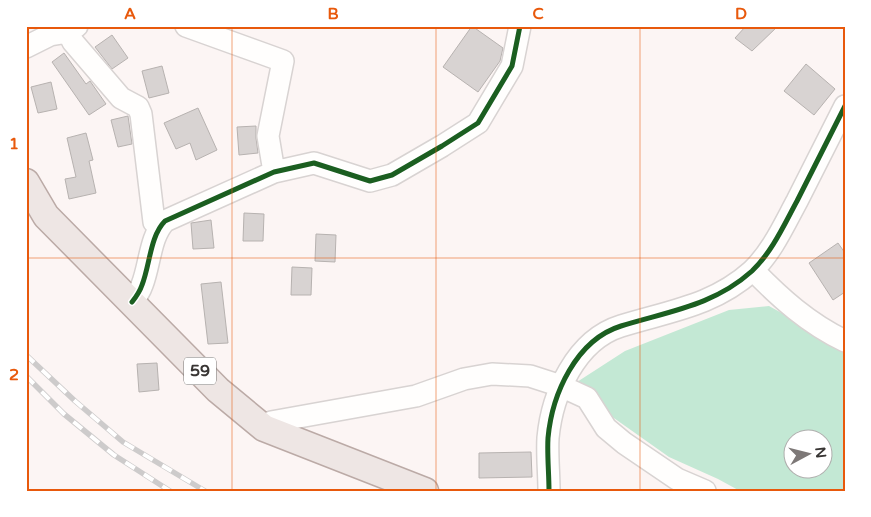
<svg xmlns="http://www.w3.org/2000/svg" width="871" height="517" viewBox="0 0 871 517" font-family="'Varela Round',sans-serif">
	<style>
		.green { fill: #c3e8d4; fill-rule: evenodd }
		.building { fill: #d8d3d2; stroke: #b7b2b0 }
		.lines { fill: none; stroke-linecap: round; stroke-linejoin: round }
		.minor-casing { stroke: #d8d3d2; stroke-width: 24 }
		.major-casing { stroke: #bbaaa6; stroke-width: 29 }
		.minor { stroke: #fffefd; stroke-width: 21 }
		.major { stroke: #eee6e4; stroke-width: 26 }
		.rail-casing { stroke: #cdcbcb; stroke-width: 5.5 }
		.rail { stroke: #fff; stroke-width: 4; stroke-dasharray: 11; stroke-linecap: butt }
		.cycleway-casing { stroke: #fff; stroke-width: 8 }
		.cycleway { stroke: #1b5e20; stroke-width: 5 }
		.grid { fill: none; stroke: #e8590c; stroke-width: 1; stroke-opacity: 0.55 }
		.labels { text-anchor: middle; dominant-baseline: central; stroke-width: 4; stroke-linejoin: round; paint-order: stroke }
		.shield { fill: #fff; stroke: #747270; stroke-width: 1 }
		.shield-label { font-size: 16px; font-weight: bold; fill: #383533 }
		.neatline { fill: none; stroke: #e8590c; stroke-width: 2 }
		.grid-label { font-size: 16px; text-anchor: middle; font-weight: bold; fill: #e8590c }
	</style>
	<rect width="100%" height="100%" fill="#fcf5f4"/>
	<path class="green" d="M 769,306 L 845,348 L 845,491 L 740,491 L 718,479 L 669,457 L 611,416 L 577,382 L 625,351 L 729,310 ZM 794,440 L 824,440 L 824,470 L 794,470 Z"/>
	<path class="building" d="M 472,26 L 503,48 L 500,61 L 478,92 L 443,67 Z
		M 746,26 L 778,26 L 752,51 L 735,38 Z
		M 112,35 L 128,58 L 112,69 L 95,47 Z
		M 64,53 L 86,84 L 90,81 L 106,104 L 89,115 L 52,62 Z
		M 806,64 L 835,89 L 814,115 L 784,91 Z
		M 162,66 L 169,93 L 149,98 L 142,71 Z
		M 51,82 L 57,109 L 38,113 L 31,87 Z
		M 198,108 L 217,150 L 196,160 L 190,143 L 176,149 L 164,123 Z
		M 128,116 L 132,144 L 118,147 L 111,120 Z
		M 256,126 L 256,138 L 258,153 L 239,155 L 237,127 Z
		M 86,133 L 93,160 L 89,161 L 96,193 L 69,199 L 65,179 L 76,177 L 67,138 Z
		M 244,213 L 264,214 L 263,241 L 243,241 Z
		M 211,220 L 214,248 L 193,249 L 191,223 Z
		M 316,234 L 336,235 L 335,262 L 315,261 Z
		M 838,243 L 845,253 L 845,292 L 833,300 L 809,263 Z
		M 292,267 L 312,268 L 311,295 L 291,295 Z
		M 221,282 L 228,343 L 208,344 L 201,284 Z
		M 157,363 L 159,390 L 139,392 L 137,364 Z
		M 531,452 L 532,477 L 479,478 L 479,453 Z"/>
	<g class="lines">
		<defs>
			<path id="minor" d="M 186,26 L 283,61 L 268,136 L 274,172
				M 68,32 L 73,42 L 121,98 L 138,107 L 141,114 L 154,222 L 160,226
				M 26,47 L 50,35 L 68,32 L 77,26
				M 753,270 C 780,298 809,324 845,341
				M 132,302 C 136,297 140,291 142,285 C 150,265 150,236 165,221 L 274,172 L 314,163 L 370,181 L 392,175 L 442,146 L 478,123 L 512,66 L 520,26
				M 264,428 L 271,422 L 416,396 L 464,379 L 492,374 L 530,376 L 561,386 L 587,398 L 606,428 L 624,443 L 677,479 L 705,491
				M 549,491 C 549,473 547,455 548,438 C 552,394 576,340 621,326 C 669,311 713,306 752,271 C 772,252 784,225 797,201 C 813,169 829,138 845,106"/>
			<path id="major" d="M 26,182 L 46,216 L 218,390 L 264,428 L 425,491"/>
		</defs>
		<use href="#minor" class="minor-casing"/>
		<use href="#major" class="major-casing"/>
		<use href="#minor" class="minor"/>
		<use href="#major" class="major"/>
		<defs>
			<path id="rail" d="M 26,355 L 75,401 L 123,442 L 205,491
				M 26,376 L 64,414 L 114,455 L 170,491"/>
		</defs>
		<use href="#rail" class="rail-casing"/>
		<use href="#rail" class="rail"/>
		<defs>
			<path id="cycleway" d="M 132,302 C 136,297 140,291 142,285 C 150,265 150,236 165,221 L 274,172 L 314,163 L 370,181 L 392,175 L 442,146 L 478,123 L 512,66 L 520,26
				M 549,491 C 549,473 547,455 548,438 C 552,394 576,340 621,326 C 669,311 713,306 752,271 C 772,252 784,225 797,201 C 813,169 829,138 845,106"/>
		</defs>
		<use href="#cycleway" class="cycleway-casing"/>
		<use href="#cycleway" class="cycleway"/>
	</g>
	<path class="grid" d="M 232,26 L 232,491M 436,26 L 436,491M 640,26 L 640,491M 26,258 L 845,258"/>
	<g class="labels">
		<rect class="shield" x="184" y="357.5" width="32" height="27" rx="4"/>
		<g class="shield-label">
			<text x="200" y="371">59</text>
		</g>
	</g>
	<rect width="871" height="517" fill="none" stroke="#ffffff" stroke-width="55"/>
	<g transform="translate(808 454) rotate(83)"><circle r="24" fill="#ffffff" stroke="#afaead"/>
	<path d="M0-4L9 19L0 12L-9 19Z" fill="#7d7877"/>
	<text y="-8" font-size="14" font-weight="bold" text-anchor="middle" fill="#383533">N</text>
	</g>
	<rect x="28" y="28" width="816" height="462" class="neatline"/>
	<g class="grid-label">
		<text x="130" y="19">A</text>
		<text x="333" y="19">B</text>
		<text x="538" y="19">C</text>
		<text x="741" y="19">D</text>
		<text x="14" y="149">1</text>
		<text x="14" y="380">2</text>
	</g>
</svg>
